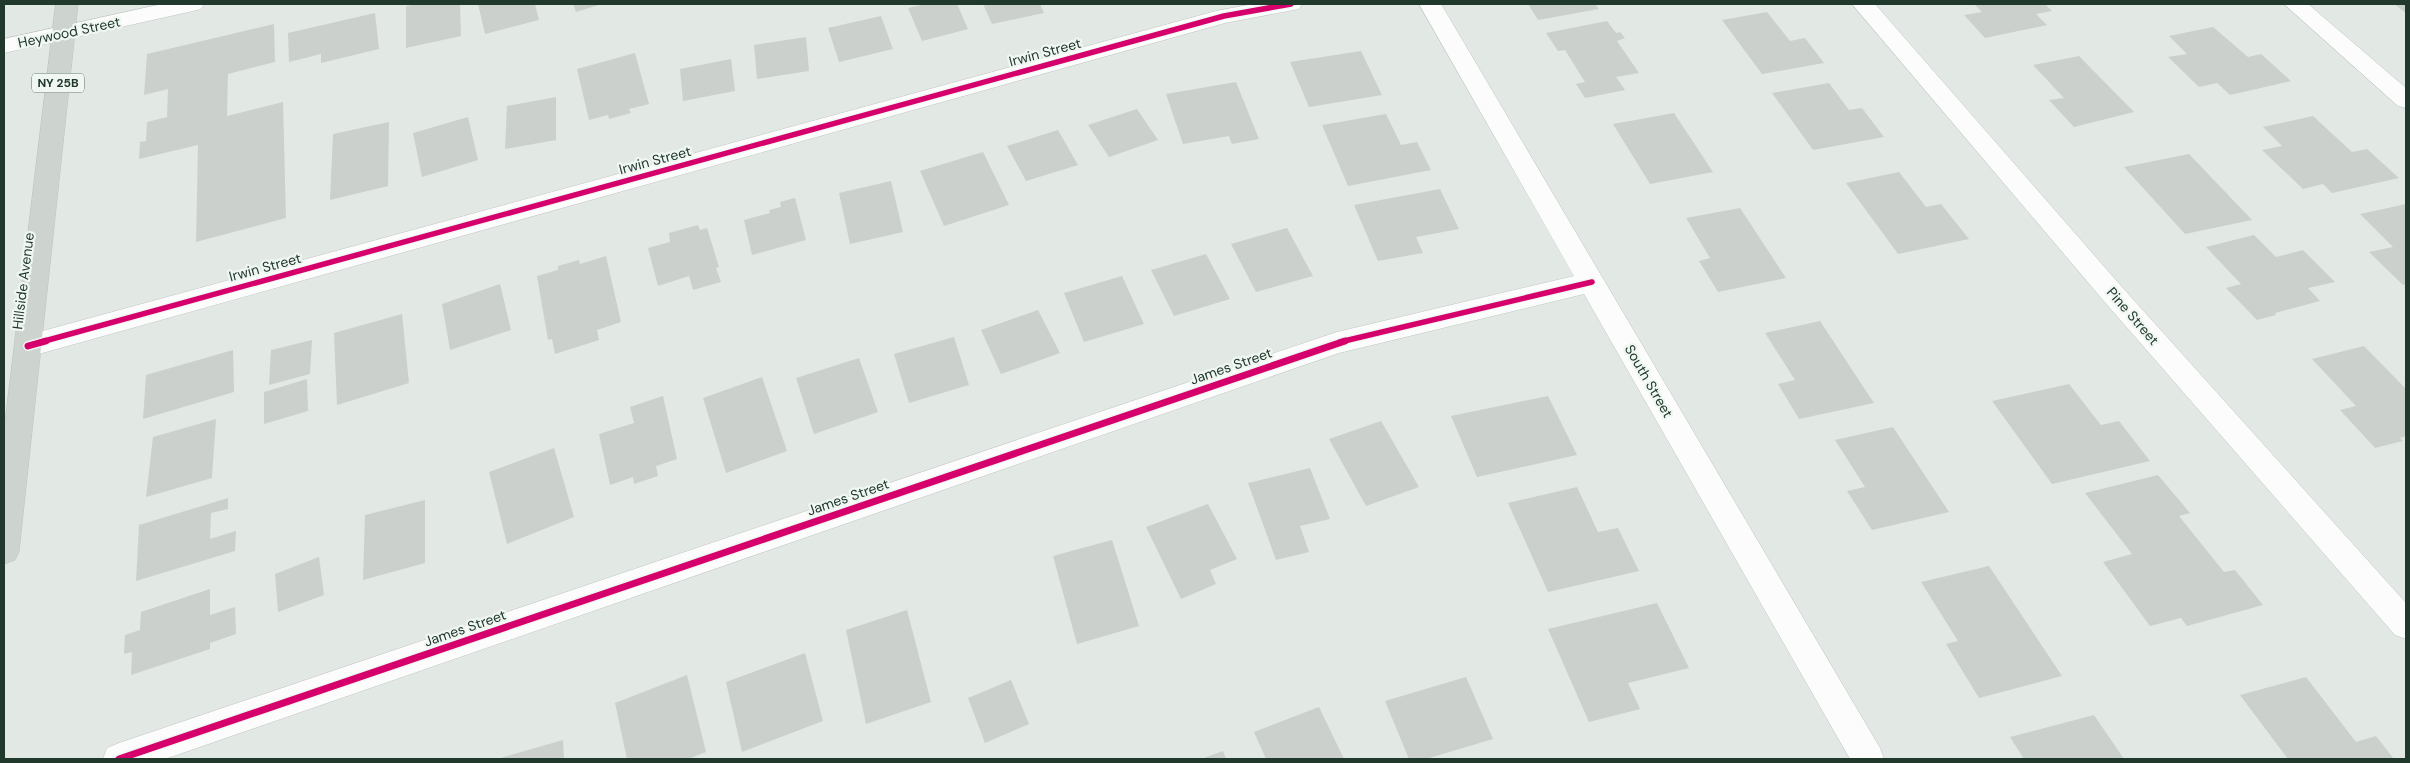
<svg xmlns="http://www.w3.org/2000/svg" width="2410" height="763" viewBox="0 0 2410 763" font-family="'DM Sans',sans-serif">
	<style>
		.building { fill: #cbd0cd }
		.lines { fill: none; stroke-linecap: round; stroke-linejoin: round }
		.street-casing { stroke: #bfc4c1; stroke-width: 1 }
		.primary-casing { stroke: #bcc4c0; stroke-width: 1 }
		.street { fill: #fbfcfb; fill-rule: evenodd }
		.primary { fill: #cdd4d0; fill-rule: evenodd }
		.cycleway-far1-casing { stroke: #f0f7f2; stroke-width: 8 }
		.cycleway-casing { stroke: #f0f7f2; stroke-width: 10 }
		.cycleway-far1 { stroke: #d6006c; stroke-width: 5.5 }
		.cycleway { stroke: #d6006c; stroke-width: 7 }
		.labels { text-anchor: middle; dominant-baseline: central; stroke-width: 4.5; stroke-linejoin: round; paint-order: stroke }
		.shield { fill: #f0f7f2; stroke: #5f7268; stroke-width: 1 }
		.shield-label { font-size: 12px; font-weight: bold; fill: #21392d }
		.street-label { font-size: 14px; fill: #21392d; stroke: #f0f7f2 }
	</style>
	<rect width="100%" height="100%" fill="#e2e8e4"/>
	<path class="building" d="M 417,4 L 460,4 L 461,36 L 406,48 L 406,6 Z
		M 478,4 L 535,4 L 539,20 L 485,34 Z
		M 573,4 L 602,4 L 576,12 Z
		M 926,4 L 957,4 L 968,29 L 922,41 L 908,8 Z
		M 983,4 L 1040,4 L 1044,13 L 992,24 Z
		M 1528,4 L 1595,4 L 1599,9 L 1538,20 Z
		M 1974,4 L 2045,4 L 2052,11 L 2036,14 L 2047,25 L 1985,38 L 1964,15 L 1982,12 Z
		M 2394,4 L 2406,4 L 2406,13 Z
		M 1767,12 L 1790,41 L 1805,38 L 1824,63 L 1762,74 L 1722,20 Z
		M 375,13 L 379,49 L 321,63 L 321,54 L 289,62 L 288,33 Z
		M 881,16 L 893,49 L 839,62 L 828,28 Z
		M 1607,21 L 1616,33 L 1620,32 L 1625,38 L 1617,41 L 1639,73 L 1616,77 L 1625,90 L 1585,98 L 1576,84 L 1585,82 L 1565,50 L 1558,51 L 1546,33 Z
		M 274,24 L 275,62 L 228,74 L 227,116 L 283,102 L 286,218 L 196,242 L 198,145 L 139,159 L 140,142 L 146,141 L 147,122 L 167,117 L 168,89 L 144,95 L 147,54 Z
		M 2213,27 L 2248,57 L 2261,54 L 2291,81 L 2230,95 L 2217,83 L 2199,87 L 2168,57 L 2187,54 L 2169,36 Z
		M 806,37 L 809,71 L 757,79 L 754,45 Z
		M 1361,51 L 1382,95 L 1309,107 L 1290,62 Z
		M 635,53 L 649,104 L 629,109 L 631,113 L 609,119 L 608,115 L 589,120 L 577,69 Z
		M 2079,56 L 2134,112 L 2074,127 L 2049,100 L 2064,98 L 2033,65 Z
		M 731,59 L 735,91 L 683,101 L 680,69 Z
		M 1236,82 L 1259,139 L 1232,144 L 1229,136 L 1183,144 L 1166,94 Z
		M 1829,83 L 1849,110 L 1862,108 L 1884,137 L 1813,150 L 1772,93 Z
		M 556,97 L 556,140 L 505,149 L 507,106 Z
		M 1137,109 L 1158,140 L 1109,157 L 1088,125 Z
		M 1674,113 L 1713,172 L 1650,184 L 1613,124 Z
		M 1386,114 L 1401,145 L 1417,142 L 1431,170 L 1348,186 L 1322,125 Z
		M 2313,116 L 2352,152 L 2367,149 L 2399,178 L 2332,193 L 2323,184 L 2303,189 L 2262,150 L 2282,146 L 2263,127 Z
		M 468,117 L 478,160 L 422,177 L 413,133 Z
		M 389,122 L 388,186 L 330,200 L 333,134 Z
		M 1058,130 L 1078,165 L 1026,181 L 1007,146 Z
		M 983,152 L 1009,205 L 944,226 L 920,171 Z
		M 2189,154 L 2252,220 L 2185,234 L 2124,167 Z
		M 1899,172 L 1926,207 L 1941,204 L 1969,239 L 1898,254 L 1846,183 Z
		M 891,181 L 903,232 L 850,244 L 839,193 Z
		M 1440,189 L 1459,229 L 1416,237 L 1423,253 L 1378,261 L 1354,205 Z
		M 795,198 L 806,240 L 752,255 L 744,220 L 770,213 L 769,210 L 781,207 L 780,202 Z
		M 2406,204 L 2406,284 L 2403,285 L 2369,252 L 2393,247 L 2360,214 Z
		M 1740,208 L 1786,278 L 1718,292 L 1699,261 L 1710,258 L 1686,218 Z
		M 698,225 L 700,230 L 707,228 L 719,267 L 716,268 L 721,282 L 693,290 L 689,276 L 658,286 L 648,248 L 670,242 L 669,233 Z
		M 1287,228 L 1313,276 L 1256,292 L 1231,244 Z
		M 2254,235 L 2276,257 L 2303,250 L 2335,282 L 2308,288 L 2320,301 L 2275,313 L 2276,315 L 2257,320 L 2226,288 L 2241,284 L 2206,247 Z
		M 1206,254 L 1230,299 L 1174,316 L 1151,270 Z
		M 606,256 L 621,322 L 597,330 L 599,340 L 555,354 L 552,339 L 548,340 L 537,276 L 558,270 L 558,266 L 579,260 L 580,264 Z
		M 1122,276 L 1144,324 L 1084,342 L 1064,293 Z
		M 500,284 L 511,330 L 450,350 L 442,304 Z
		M 1038,310 L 1060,353 L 1001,374 L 981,330 Z
		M 402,314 L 409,383 L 337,405 L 334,333 Z
		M 1820,321 L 1874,403 L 1799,419 L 1778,384 L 1795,380 L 1765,333 Z
		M 954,337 L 969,385 L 909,403 L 894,354 Z
		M 312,340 L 310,374 L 269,385 L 271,350 Z
		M 2364,346 L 2406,389 L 2406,436 L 2400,438 L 2403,441 L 2375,448 L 2340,410 L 2356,406 L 2312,359 Z
		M 233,350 L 234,392 L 143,419 L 146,375 Z
		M 859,358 L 878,412 L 814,434 L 796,378 Z
		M 762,377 L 787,451 L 726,473 L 703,398 Z
		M 307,379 L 308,411 L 264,424 L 264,392 Z
		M 2069,384 L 2101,425 L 2119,421 L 2150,461 L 2052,484 L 1992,401 Z
		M 663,396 L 677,459 L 656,466 L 658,476 L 634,484 L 633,477 L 610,485 L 599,434 L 634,423 L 630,407 Z
		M 1548,396 L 1577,455 L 1477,477 L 1451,416 Z
		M 216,419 L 212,478 L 146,497 L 153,437 Z
		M 1381,421 L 1419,487 L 1366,506 L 1329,439 Z
		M 1893,427 L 1949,512 L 1872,530 L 1847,491 L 1865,487 L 1835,440 Z
		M 554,448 L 574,517 L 507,544 L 489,472 Z
		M 1310,468 L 1330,519 L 1300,526 L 1309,552 L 1276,560 L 1248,483 Z
		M 2158,475 L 2190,513 L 2179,516 L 2224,572 L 2235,570 L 2263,605 L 2187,626 L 2181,618 L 2150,626 L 2103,562 L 2132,554 L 2085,493 Z
		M 1577,487 L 1598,532 L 1618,528 L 1639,571 L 1548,592 L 1508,503 Z
		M 228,498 L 228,509 L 211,513 L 210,539 L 236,531 L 235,551 L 136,581 L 139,525 Z
		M 425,500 L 425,563 L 363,580 L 365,515 Z
		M 1208,504 L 1237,559 L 1210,570 L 1216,584 L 1181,599 L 1146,527 Z
		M 1112,540 L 1139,626 L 1077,644 L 1053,556 Z
		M 319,557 L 324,595 L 278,612 L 275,574 Z
		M 1989,566 L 2062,676 L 1979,698 L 1946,644 L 1958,641 L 1921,582 Z
		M 210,589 L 210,615 L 235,607 L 236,634 L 210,643 L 210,649 L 131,675 L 132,652 L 124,654 L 125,635 L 140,630 L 141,612 Z
		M 1657,603 L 1689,668 L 1628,683 L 1640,709 L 1589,722 L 1548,629 Z
		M 907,610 L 931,702 L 866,724 L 846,630 Z
		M 805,653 L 823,721 L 742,752 L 726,682 Z
		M 687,675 L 706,752 L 688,759 L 627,759 L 615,703 Z
		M 1466,677 L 1493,739 L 1426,759 L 1409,759 L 1385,701 Z
		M 2306,677 L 2356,742 L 2376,736 L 2394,759 L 2288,759 L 2240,695 Z
		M 1011,680 L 1029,724 L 985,743 L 968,698 Z
		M 1319,707 L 1344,759 L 1266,759 L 1254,732 Z
		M 2094,715 L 2124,759 L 2024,759 L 2010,737 Z
		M 563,740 L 564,759 L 497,759 Z
		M 1223,751 L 1226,759 L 1201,759 Z"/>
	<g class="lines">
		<defs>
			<path id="street" d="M 162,4 L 204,4 L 201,9 L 193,11 L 4,53 L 4,39 Z
				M 1253,4 L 1302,4 L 1299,9 L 1225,23 L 28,357 L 18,354 L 15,346 L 18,338 L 28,335 L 1216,11 Z
				M 1419,4 L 1441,4 L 1880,748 L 1884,759 L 1850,759 L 1584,294 L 1339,353 L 165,759 L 103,759 L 107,748 L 119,743 L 1337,332 L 1574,276 Z
				M 1852,4 L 1875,4 L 2121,286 L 2406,603 L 2406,639 L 2395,635 L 2103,300 Z
				M 2284,4 L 2308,4 L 2406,88 L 2406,108 L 2398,106 Z"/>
			<path id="primary" d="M 56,4 L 78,4 L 19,551 L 15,560 L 4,564 L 4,431 Z"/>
		</defs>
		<use href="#street" class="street-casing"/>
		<use href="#primary" class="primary-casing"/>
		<use href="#street" class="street"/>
		<use href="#primary" class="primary"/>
		<defs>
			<path id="cycleway-far1" d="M 41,342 L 1224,16 L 1291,4
				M 1340,342 L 1592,282"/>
			<path id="cycleway" d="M 28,346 L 46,341
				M 119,759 L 1345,341"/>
		</defs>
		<use href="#cycleway-far1" class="cycleway-far1-casing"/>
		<use href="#cycleway" class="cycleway-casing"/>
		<use href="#cycleway-far1" class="cycleway-far1"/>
		<use href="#cycleway" class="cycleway"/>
	</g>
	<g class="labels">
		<rect class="shield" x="32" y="73.5" width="52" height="19" rx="4"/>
		<g class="shield-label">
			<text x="58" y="83">NY 25B</text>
		</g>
		<g class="street-label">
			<text transform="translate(69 32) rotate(-12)">Heywood Street</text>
			<text transform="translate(1045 52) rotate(-15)">Irwin Street</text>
			<text transform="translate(655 160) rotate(-15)">Irwin Street</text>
			<text transform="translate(265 267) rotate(-15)">Irwin Street</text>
			<text transform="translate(23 281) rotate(-83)">Hillside Avenue</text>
			<text transform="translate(2133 316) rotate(49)">Pine Street</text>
			<text transform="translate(1231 366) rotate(-19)">James Street</text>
			<text transform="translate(1649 381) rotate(60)">South Street</text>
			<text transform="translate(848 497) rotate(-19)">James Street</text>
			<text transform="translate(465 628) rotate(-19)">James Street</text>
		</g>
	</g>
	<rect width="2410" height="763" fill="none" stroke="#21392d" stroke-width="10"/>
</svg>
